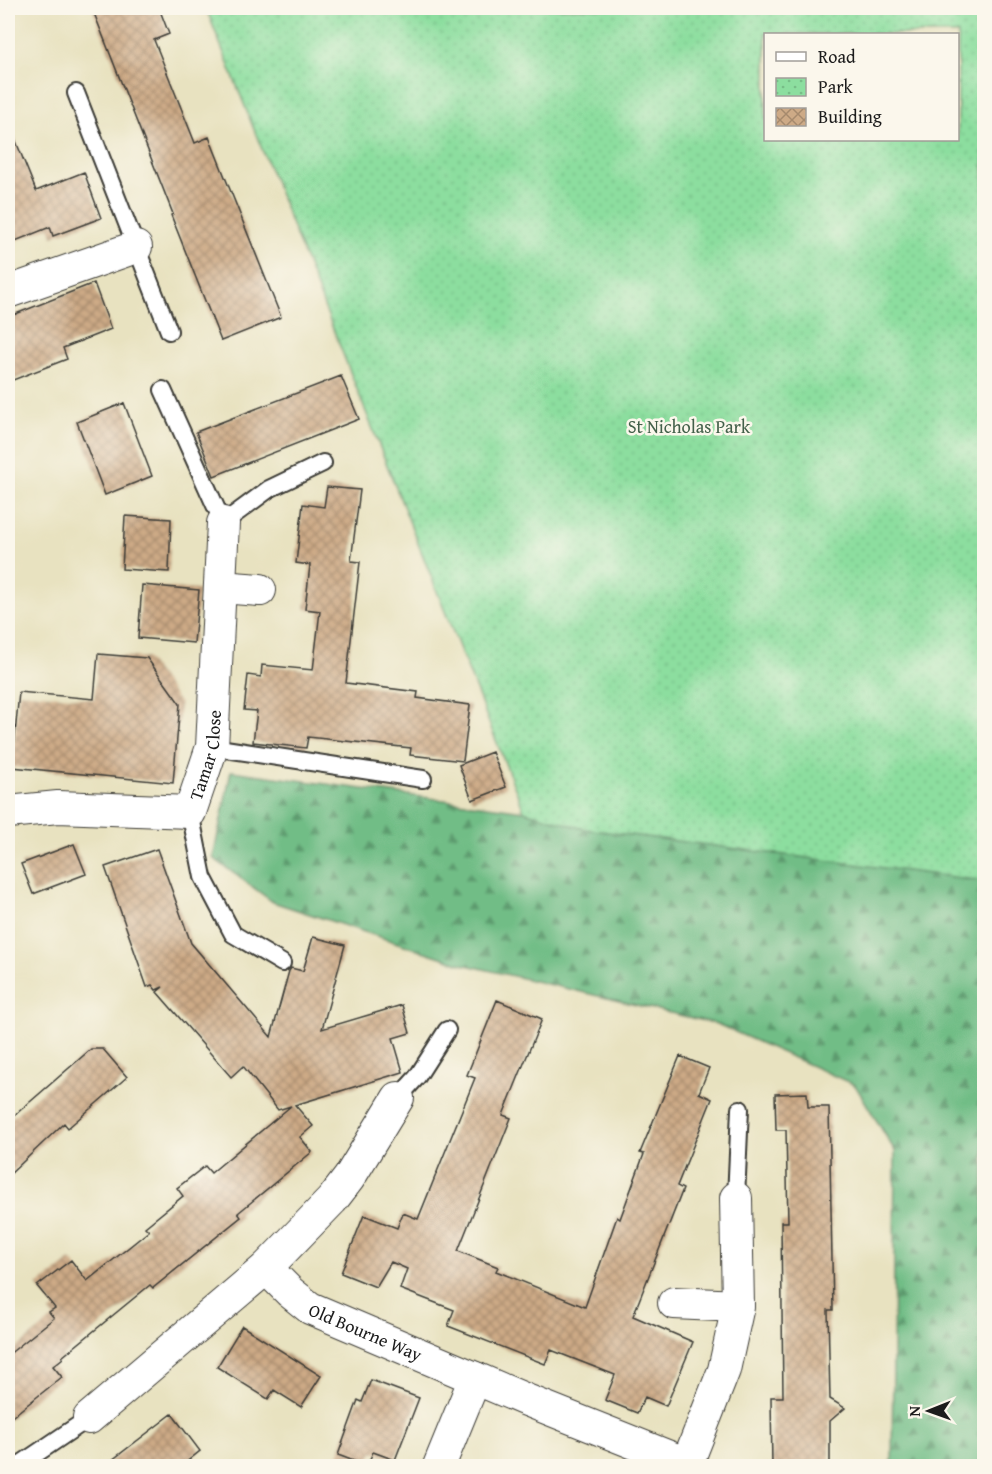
<svg xmlns="http://www.w3.org/2000/svg" width="992" height="1474" viewBox="0 0 992 1474" font-family="'Gentium Book Plus',serif">
	<style>
		.forest { fill: url(#forest-firs); stroke: #466c51; stroke-width: 1.5 }
		.park { fill: url(#park-dots); stroke: #547d5e; stroke-width: 1.5; fill-rule: evenodd }
		.building { fill: url(#building-cross-hatch) }
		.lines { fill: none; stroke-linecap: round; stroke-linejoin: round }
		.lane-casing { stroke: #3b3a35; stroke-width: 20 }
		.street-casing { stroke: #3b3a35; stroke-width: 34 }
		.lane { stroke: #fff; stroke-width: 16 }
		.street { stroke: #fff; stroke-width: 32 }
		.labels { text-anchor: middle; dominant-baseline: central; stroke-width: 5; stroke-linejoin: round; paint-order: stroke }
		.park-label { font-size: 18px; fill: #43604a; stroke: #fbf7ec }
		.street-label { font-size: 18px; fill: #1c1c1c; stroke: #fbf7ec }
	</style>
	<defs>
		<pattern id="forest-firs" width="22" height="20" patternUnits="userSpaceOnUse" patternTransform="scale(1.5)"><rect width="22" height="20" fill="#71bd86"/><path d="M5 1l3.5 6h-7zM16 11l3.5 6h-7z" fill="#5c996d"/></pattern>
		<pattern id="park-dots" width="8" height="8" patternUnits="userSpaceOnUse" patternTransform="scale(1.5)"><rect width="8" height="8" fill="#8cde9f"/><path d="M2 2h.1M6 6h.1" fill="none" stroke="#78be88" stroke-width="1.8" stroke-linecap="round"/></pattern>
		<pattern id="building-cross-hatch" width="8" height="8" patternUnits="userSpaceOnUse" patternTransform="scale(1.5)"><rect width="8" height="8" fill="#cdaa86"/><path d="M0 0l8 8M0 8l8-8" fill="none" stroke="#a68a6d"/></pattern>
	</defs>
	<rect width="100%" height="100%" fill="#fbf7ec"/>
	<filter id="ink" filterUnits="userSpaceOnUse"><feTurbulence type="fractalNoise" baseFrequency=".0167" numOctaves="2"/><feDisplacementMap in="SourceGraphic" scale="12" xChannelSelector="R" yChannelSelector="G"/><feConvolveMatrix kernelMatrix="1 2 1 2 8 2 1 2 1" color-interpolation-filters="sRGB"/></filter>
	<filter id="wash" filterUnits="userSpaceOnUse"><feTurbulence type="fractalNoise" baseFrequency=".008" numOctaves="4" result="noise"/><feDisplacementMap in="SourceGraphic" scale="24" xChannelSelector="R" yChannelSelector="G"/><feGaussianBlur stdDeviation="1.35" result="paint"/><feColorMatrix in="noise" values="0 0 0 0 0 0 0 0 0 0 0 0 0 0 0 0 0 1.4 0 .05"/><feComposite in="paint" operator="in"/></filter>
	<g filter="url(#wash)">
		<rect width="100%" height="100%" fill="#e8e2c0"/>
		<path class="forest" d="M 231,771 L 524,811 L 585,829 L 984,881 L 984,1466 L 892,1466 L 895,1151 L 855,1085 L 717,1024 L 462,964 L 273,902 L 213,858 Z"/>
		<path class="park" d="M 206,8 L 984,8 L 984,881 L 585,829 L 524,811 ZM 766,34 L 958,34 L 958,140 L 766,140 Z"/>
		<g id="blocks">
			<path class="building" d="M 92,8 L 159,8 L 169,34 L 154,40 L 195,143 L 209,137 L 281,317 L 221,341 L 171,215 L 173,214 Z
				M 9,124 L 36,191 L 84,172 L 101,218 L 53,236 L 50,227 L 8,244 Z
				M 94,283 L 111,329 L 63,348 L 67,359 L 8,382 L 8,317 Z
				M 341,376 L 359,419 L 214,476 L 196,432 Z
				M 124,403 L 152,476 L 105,495 L 77,422 Z
				M 327,487 L 360,490 L 351,561 L 360,562 L 346,683 L 418,692 L 417,698 L 470,705 L 463,761 L 410,755 L 411,748 L 308,737 L 306,748 L 253,742 L 257,711 L 244,710 L 248,675 L 261,677 L 262,665 L 313,670 L 320,611 L 305,609 L 310,565 L 296,563 L 303,504 L 324,507 Z
				M 125,516 L 171,519 L 169,572 L 122,569 Z
				M 142,585 L 199,590 L 194,643 L 138,638 Z
				M 98,654 L 147,658 L 180,704 L 173,783 L 12,767 L 19,692 L 94,699 Z
				M 492,752 L 506,787 L 472,800 L 459,765 Z
				M 74,844 L 86,874 L 33,894 L 21,864 Z
				M 157,849 L 191,943 L 271,1037 L 289,971 L 291,968 L 303,971 L 313,937 L 345,945 L 322,1029 L 402,1005 L 410,1033 L 393,1038 L 403,1072 L 295,1105 L 313,1126 L 300,1137 L 312,1152 L 238,1213 L 241,1217 L 153,1288 L 150,1285 L 62,1357 L 63,1358 L 53,1366 L 62,1377 L 8,1420 L 8,1355 L 54,1318 L 49,1312 L 55,1308 L 37,1286 L 71,1260 L 87,1281 L 149,1231 L 145,1227 L 183,1196 L 177,1188 L 205,1166 L 211,1173 L 291,1106 L 278,1110 L 243,1066 L 231,1077 L 157,992 L 163,987 L 156,990 L 152,985 L 147,987 L 105,867 Z
				M 497,1000 L 542,1019 L 503,1115 L 511,1118 L 458,1251 L 498,1267 L 496,1271 L 585,1307 L 617,1217 L 620,1219 L 644,1154 L 640,1153 L 680,1056 L 709,1068 L 699,1093 L 712,1099 L 677,1186 L 683,1189 L 633,1316 L 693,1342 L 666,1406 L 645,1397 L 637,1413 L 605,1400 L 615,1375 L 551,1350 L 545,1364 L 448,1326 L 454,1310 L 400,1289 L 407,1269 L 391,1262 L 376,1287 L 341,1273 L 364,1215 L 397,1228 L 403,1213 L 418,1219 L 475,1078 L 467,1075 Z
				M 91,1049 L 103,1049 L 127,1077 L 68,1128 L 64,1123 L 8,1176 L 8,1121 Z
				M 807,1093 L 808,1107 L 829,1107 L 833,1310 L 828,1310 L 830,1399 L 845,1408 L 830,1421 L 830,1467 L 772,1467 L 771,1397 L 783,1397 L 781,1222 L 788,1222 L 786,1130 L 776,1130 L 775,1094 Z
				M 242,1326 L 321,1376 L 301,1407 L 274,1390 L 268,1399 L 217,1367 Z
				M 371,1380 L 419,1398 L 395,1460 L 373,1452 L 367,1466 L 338,1455 L 358,1400 L 362,1402 Z
				M 172,1414 L 200,1451 L 180,1467 L 103,1467 Z"/>
		</g>
	</g>
	<g filter="url(#ink)">
		<use href="#blocks" fill-opacity="0" stroke="#3b3a35" stroke-width="1.5"/>
		<g class="lines">
			<defs>
				<path id="lane" d="M 76,93 L 169,331
					M 163,390 L 223,523 L 269,489 L 323,463
					M 212,747 L 423,779
					M 190,812 L 203,877 L 233,934 L 282,963
					M 398,1098 L 417,1077 L 447,1030
					M 736,1198 L 740,1109
					M 18,1466 L 89,1418"/>
				<g id="street">
					<path d="M 8,292 L 136,247"/>
					<path d="M 220,587 L 260,590"/>
					<path id="s1" d="M 8,812 L 58,807 L 190,812 L 212,747 L 223,523"/>
					<path d="M 266,1268 L 332,1200 L 349,1178 L 398,1098"/>
					<path d="M 674,1303 L 738,1306"/>
					<path id="s2" d="M 89,1418 L 266,1268 L 290,1292 L 310,1308 L 475,1378"/>
					<path d="M 687,1464 L 724,1370 L 738,1306 L 736,1198"/>
					<path d="M 439,1466 L 475,1378 L 524,1399 L 692,1466"/>
				</g>
			</defs>
			<use href="#lane" class="lane-casing"/>
			<use href="#street" class="street-casing"/>
			<use href="#lane" class="lane"/>
			<use href="#street" class="street"/>
		</g>
	</g>
	<g class="labels">
		<g class="park-label">
			<text x="689" y="426">St Nicholas Park</text>
		</g>
		<g class="street-label">
			<text stroke="none"><textPath href="#s1" startOffset="242">Tamar Close</textPath></text>
			<text stroke="none"><textPath href="#s2" startOffset="352">Old Bourne Way</textPath></text>
		</g>
	</g>
	<rect width="992" height="1474" fill="none" stroke="#fbf7ec" stroke-width="30"/>
	<rect x="764" y="33" width="195" height="108" fill="#fbf7ec" stroke="#a29f99" stroke-width="1.5"/>
	<rect x="776" y="52" width="30" height="9" fill="#ffffff" stroke="#a29f99" stroke-width="1.5"/>
	<text x="818" y="63" font-size="18" fill="#1c1c1c">Road</text>
	<rect x="776" y="78" width="30" height="18" fill="url(#park-dots)" stroke="#a29f99" stroke-width="1.5"/>
	<text x="818" y="93" font-size="18" fill="#1c1c1c">Park</text>
	<rect x="776" y="108" width="30" height="18" fill="url(#building-cross-hatch)" stroke="#a29f99" stroke-width="1.5"/>
	<text x="818" y="123" font-size="18" fill="#1c1c1c">Building</text>
	<g transform="translate(929 1411) rotate(269)" stroke="#fbf7ec" stroke-width="4.5" paint-order="stroke">
	<path d="M0-4.5L10 22L0 15L-10 22Z" fill="#1c1c1c"/>
	<text y="-9" font-size="16" font-weight="bold" text-anchor="middle" fill="#1c1c1c">N</text>
	</g>
</svg>
